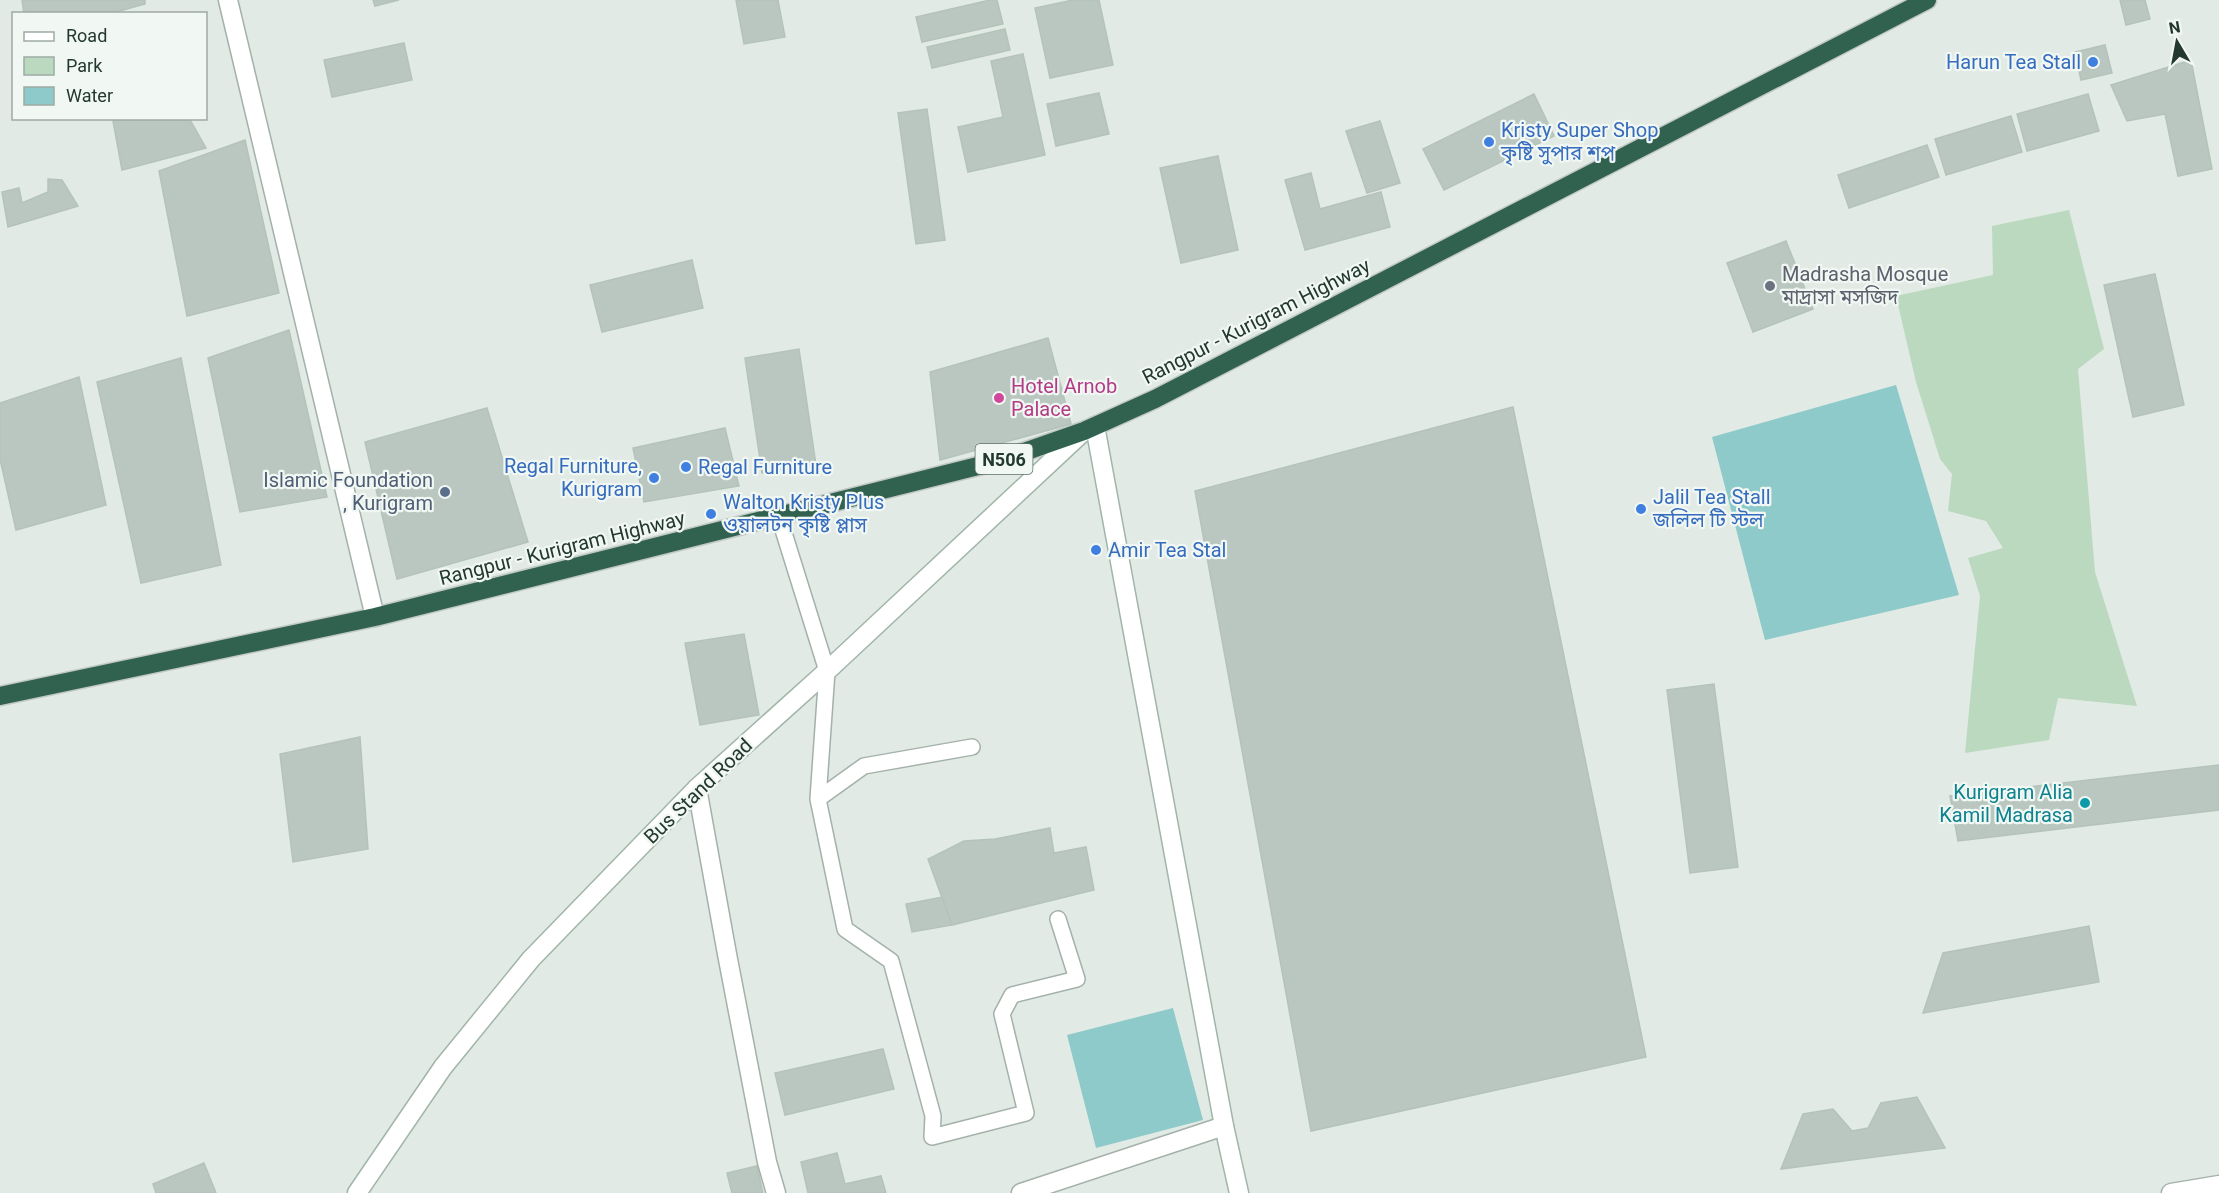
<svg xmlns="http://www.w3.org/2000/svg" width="2219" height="1193" viewBox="0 0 2219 1193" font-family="Roboto,'Noto Sans Bengali',sans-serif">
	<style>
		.green { fill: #bbd9be }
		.water { fill: #8dcac9 }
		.building { fill: #b9c7c0; stroke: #b4c3ba; stroke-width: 1.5 }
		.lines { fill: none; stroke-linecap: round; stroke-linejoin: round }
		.lane-casing { stroke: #a4b1aa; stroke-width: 18 }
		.street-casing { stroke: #a4b1aa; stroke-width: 21 }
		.secondary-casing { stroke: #a1b5aa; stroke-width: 21 }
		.highway-casing { stroke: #c1c8c5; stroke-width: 21 }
		.lane { stroke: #fff; stroke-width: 15 }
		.street { stroke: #fff; stroke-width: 18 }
		.secondary { stroke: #fff; stroke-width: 18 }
		.highway { stroke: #316250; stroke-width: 18 }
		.shop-dot { fill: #3f7fe0; stroke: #f1f7f3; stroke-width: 2 }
		.worship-dot { fill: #6b7280; stroke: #f1f7f3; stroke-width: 2 }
		.hotel-dot { fill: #d1479c; stroke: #f1f7f3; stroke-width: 2 }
		.service-dot { fill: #5c6f8a; stroke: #f1f7f3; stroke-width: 2 }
		.culture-dot { fill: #0f9aa8; stroke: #f1f7f3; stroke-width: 2 }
		.labels { text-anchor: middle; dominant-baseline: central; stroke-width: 4.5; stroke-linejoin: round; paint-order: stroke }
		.shield { fill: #f1f7f3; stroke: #61726a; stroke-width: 1.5 }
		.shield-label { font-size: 18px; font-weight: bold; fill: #23392f }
		.shop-label { font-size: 20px; fill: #366cbe; stroke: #f1f7f3; text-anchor: start }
		.worship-label { font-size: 20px; fill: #5b616d; stroke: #f1f7f3; text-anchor: start }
		.street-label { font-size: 20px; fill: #23392f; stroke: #f1f7f3 }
		.hotel-label { font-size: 20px; fill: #b23c85; stroke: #f1f7f3; text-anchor: start }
		.service-label { font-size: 20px; fill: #4e5e75; stroke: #f1f7f3; text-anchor: end }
		.culture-label { font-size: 20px; fill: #0d838f; stroke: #f1f7f3; text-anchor: end }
	</style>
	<rect width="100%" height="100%" fill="#e1eae4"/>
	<path class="green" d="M 2069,210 L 2104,349 L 2078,369 L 2095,572 L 2137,706 L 2058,698 L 2049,740 L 1965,753 L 1980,596 L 1968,558 L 2003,548 L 1986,521 L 1948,511 L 1952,474 L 1940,459 L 1916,382 L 1896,296 L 1993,275 L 1992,226 Z"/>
	<path class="water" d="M 1896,385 L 1959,595 L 1765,640 L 1712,437 Z
		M 1173,1008 L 1203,1120 L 1096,1148 L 1067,1035 Z"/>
	<path class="building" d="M 22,0 L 145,0 L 145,4 L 109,14 L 24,14 Z
		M 373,0 L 399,0 L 375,6 Z
		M 736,0 L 778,0 L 785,37 L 744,44 Z
		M 990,0 L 997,0 L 1003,24 L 922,42 L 916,17 Z
		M 1073,0 L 1099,0 L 1113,65 L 1050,78 L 1035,8 Z
		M 2120,0 L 2145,0 L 2150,19 L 2126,25 Z
		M 1005,29 L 1010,50 L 932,68 L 927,47 Z
		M 404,43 L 412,80 L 332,97 L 324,60 Z
		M 2105,45 L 2112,73 L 2081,80 L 2075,52 Z
		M 1023,54 L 1045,155 L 968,172 L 958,127 L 1003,117 L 991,61 Z
		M 2191,60 L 2212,169 L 2178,176 L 2165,114 L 2127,121 L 2111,85 Z
		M 1099,93 L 1109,134 L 1056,146 L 1047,104 Z
		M 1534,94 L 1554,136 L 1444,190 L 1423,149 Z
		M 2088,94 L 2099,131 L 2027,151 L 2017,114 Z
		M 927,109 L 945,240 L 916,244 L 898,113 Z
		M 2011,116 L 2022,152 L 1946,175 L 1935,139 Z
		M 120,118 L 189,118 L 206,148 L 122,170 L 113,121 Z
		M 1380,121 L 1400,183 L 1367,193 L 1346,131 Z
		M 245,140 L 279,293 L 187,316 L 159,171 Z
		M 1927,145 L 1939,177 L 1849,208 L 1838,175 Z
		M 1218,156 L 1238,250 L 1181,263 L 1160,168 Z
		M 1311,173 L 1320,209 L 1381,192 L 1390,227 L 1305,250 L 1285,180 Z
		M 48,179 L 62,180 L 78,206 L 8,227 L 2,192 L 19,188 L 22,203 L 48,192 Z
		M 1786,241 L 1813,309 L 1753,332 L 1727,263 Z
		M 692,260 L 703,308 L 602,332 L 590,285 Z
		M 2155,274 L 2184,405 L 2133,417 L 2104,285 Z
		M 289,330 L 327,497 L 240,512 L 208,358 Z
		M 1048,338 L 1071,424 L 940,460 L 930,372 Z
		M 799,349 L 816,465 L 762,473 L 745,358 Z
		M 181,358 L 221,565 L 141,583 L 97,382 Z
		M 79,377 L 106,505 L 16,530 L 0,459 L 0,403 Z
		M 1513,407 L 1646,1057 L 1311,1131 L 1195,491 Z
		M 487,408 L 528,542 L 397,579 L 365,442 Z
		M 725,428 L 739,486 L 644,502 L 633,448 Z
		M 744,634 L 759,715 L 700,725 L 685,643 Z
		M 1714,684 L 1738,867 L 1690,873 L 1667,690 Z
		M 360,737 L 368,849 L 293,862 L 280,754 Z
		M 2219,765 L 2219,810 L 1958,841 L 1950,796 Z
		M 1050,828 L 1054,853 L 1086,847 L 1094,890 L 952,925 L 928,859 L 964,841 L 995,839 Z
		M 942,897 L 952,925 L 912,932 L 906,904 Z
		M 2089,926 L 2099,982 L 1923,1013 L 1943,953 Z
		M 883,1049 L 894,1089 L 785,1115 L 775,1073 Z
		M 1917,1097 L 1945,1148 L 1781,1169 L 1803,1114 L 1833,1109 L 1852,1131 L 1868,1128 L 1881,1103 Z
		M 837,1153 L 845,1184 L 881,1176 L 886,1193 L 808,1193 L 801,1162 Z
		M 204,1163 L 216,1193 L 156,1193 L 153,1184 Z
		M 757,1166 L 763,1193 L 732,1193 L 727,1173 Z"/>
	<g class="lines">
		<defs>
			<path id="lane" d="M 779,517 L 827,671 L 818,799
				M 972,747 L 864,766 L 818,799 L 845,929 L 891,961 L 933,1116 L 932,1137 L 1026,1113 L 1002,1014 L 1012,995 L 1077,979 L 1058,919"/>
			<path id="street" d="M 228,0 L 375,617
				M 697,788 L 727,954 L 767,1162 L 776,1193
				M 1021,1193 L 1224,1126
				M 2171,1193 L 2219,1185"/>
			<path id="secondary" d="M 1095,426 L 1224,1126 L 1239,1193
				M 357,1193 L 443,1067 L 531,959 L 697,788 L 827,671 L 1084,431"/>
			<path id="highway" d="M 0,696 L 375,617 L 998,461 L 1084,431 L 1155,399 L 1927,0"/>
		</defs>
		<use href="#lane" class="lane-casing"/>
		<use href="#street" class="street-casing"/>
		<use href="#secondary" class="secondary-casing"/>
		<use href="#highway" class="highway-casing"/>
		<use href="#lane" class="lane"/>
		<use href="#street" class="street"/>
		<use href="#secondary" class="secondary"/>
		<use href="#highway" class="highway"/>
	</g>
	<g class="shop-dot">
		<circle cx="2093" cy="62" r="6"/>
		<circle cx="1489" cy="142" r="6"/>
		<circle cx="686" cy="467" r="6"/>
		<circle cx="654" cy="478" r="6"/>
		<circle cx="1641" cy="509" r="6"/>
		<circle cx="711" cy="514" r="6"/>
		<circle cx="1096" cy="550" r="6"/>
	</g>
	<circle class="worship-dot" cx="1770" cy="286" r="6"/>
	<circle class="hotel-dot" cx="999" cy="398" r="6"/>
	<circle class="service-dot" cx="445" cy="492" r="6"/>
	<circle class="culture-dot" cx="2085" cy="803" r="6"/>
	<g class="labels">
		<rect class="shield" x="975.5" y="444" width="57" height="30" rx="4.5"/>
		<g class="shield-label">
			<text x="1004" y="459">N506</text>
		</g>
		<g class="shop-label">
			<text x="2081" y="62" text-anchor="end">Harun Tea Stall</text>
			<text x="1501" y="130">Kristy Super Shop<tspan x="1501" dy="23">কৃষ্টি সুপার শপ</tspan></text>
			<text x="642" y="466" text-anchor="end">Regal Furniture,<tspan x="642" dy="23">Kurigram</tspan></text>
			<text x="698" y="467">Regal Furniture</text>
			<text x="1653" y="497">Jalil Tea Stall<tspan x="1653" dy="23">জলিল টি স্টল</tspan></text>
			<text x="723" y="502">Walton Kristy Plus<tspan x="723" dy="23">ওয়ালটন কৃষ্টি প্লাস</tspan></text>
			<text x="1108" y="550">Amir Tea Stal</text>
		</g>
		<g class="worship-label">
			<text x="1782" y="274">Madrasha Mosque<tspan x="1782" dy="23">মাদ্রাসা মসজিদ</tspan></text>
		</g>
		<g class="street-label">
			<text transform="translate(1256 321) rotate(-27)">Rangpur - Kurigram Highway</text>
			<text transform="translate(562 548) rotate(-14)">Rangpur - Kurigram Highway</text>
			<text transform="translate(698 791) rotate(-44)">Bus Stand Road</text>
		</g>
		<g class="hotel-label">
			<text x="1011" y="386">Hotel Arnob<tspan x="1011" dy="23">Palace</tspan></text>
		</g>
		<g class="service-label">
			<text x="433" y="480">Islamic Foundation<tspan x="433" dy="23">, Kurigram</tspan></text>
		</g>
		<g class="culture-label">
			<text x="2073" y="792">Kurigram Alia<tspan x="2073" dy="23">Kamil Madrasa</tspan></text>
		</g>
	</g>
	<rect x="12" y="12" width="195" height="108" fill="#f1f7f3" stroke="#9faba5" stroke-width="1.5"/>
	<rect x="24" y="32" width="30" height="9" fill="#ffffff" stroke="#9faba5" stroke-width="1.5"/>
	<text x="66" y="42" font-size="18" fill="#23392f">Road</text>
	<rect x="24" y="57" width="30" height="18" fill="#bbd9be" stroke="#9faba5" stroke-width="1.5"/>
	<text x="66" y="72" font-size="18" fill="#23392f">Park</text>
	<rect x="24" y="87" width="30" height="18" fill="#8dcac9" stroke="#9faba5" stroke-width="1.5"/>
	<text x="66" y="102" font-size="18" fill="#23392f">Water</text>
	<g transform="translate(2177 42) rotate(350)" stroke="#f1f7f3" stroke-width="4.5" paint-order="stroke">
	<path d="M0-4.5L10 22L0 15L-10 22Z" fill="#23392f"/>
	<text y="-9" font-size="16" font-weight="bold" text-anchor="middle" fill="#23392f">N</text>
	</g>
</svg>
